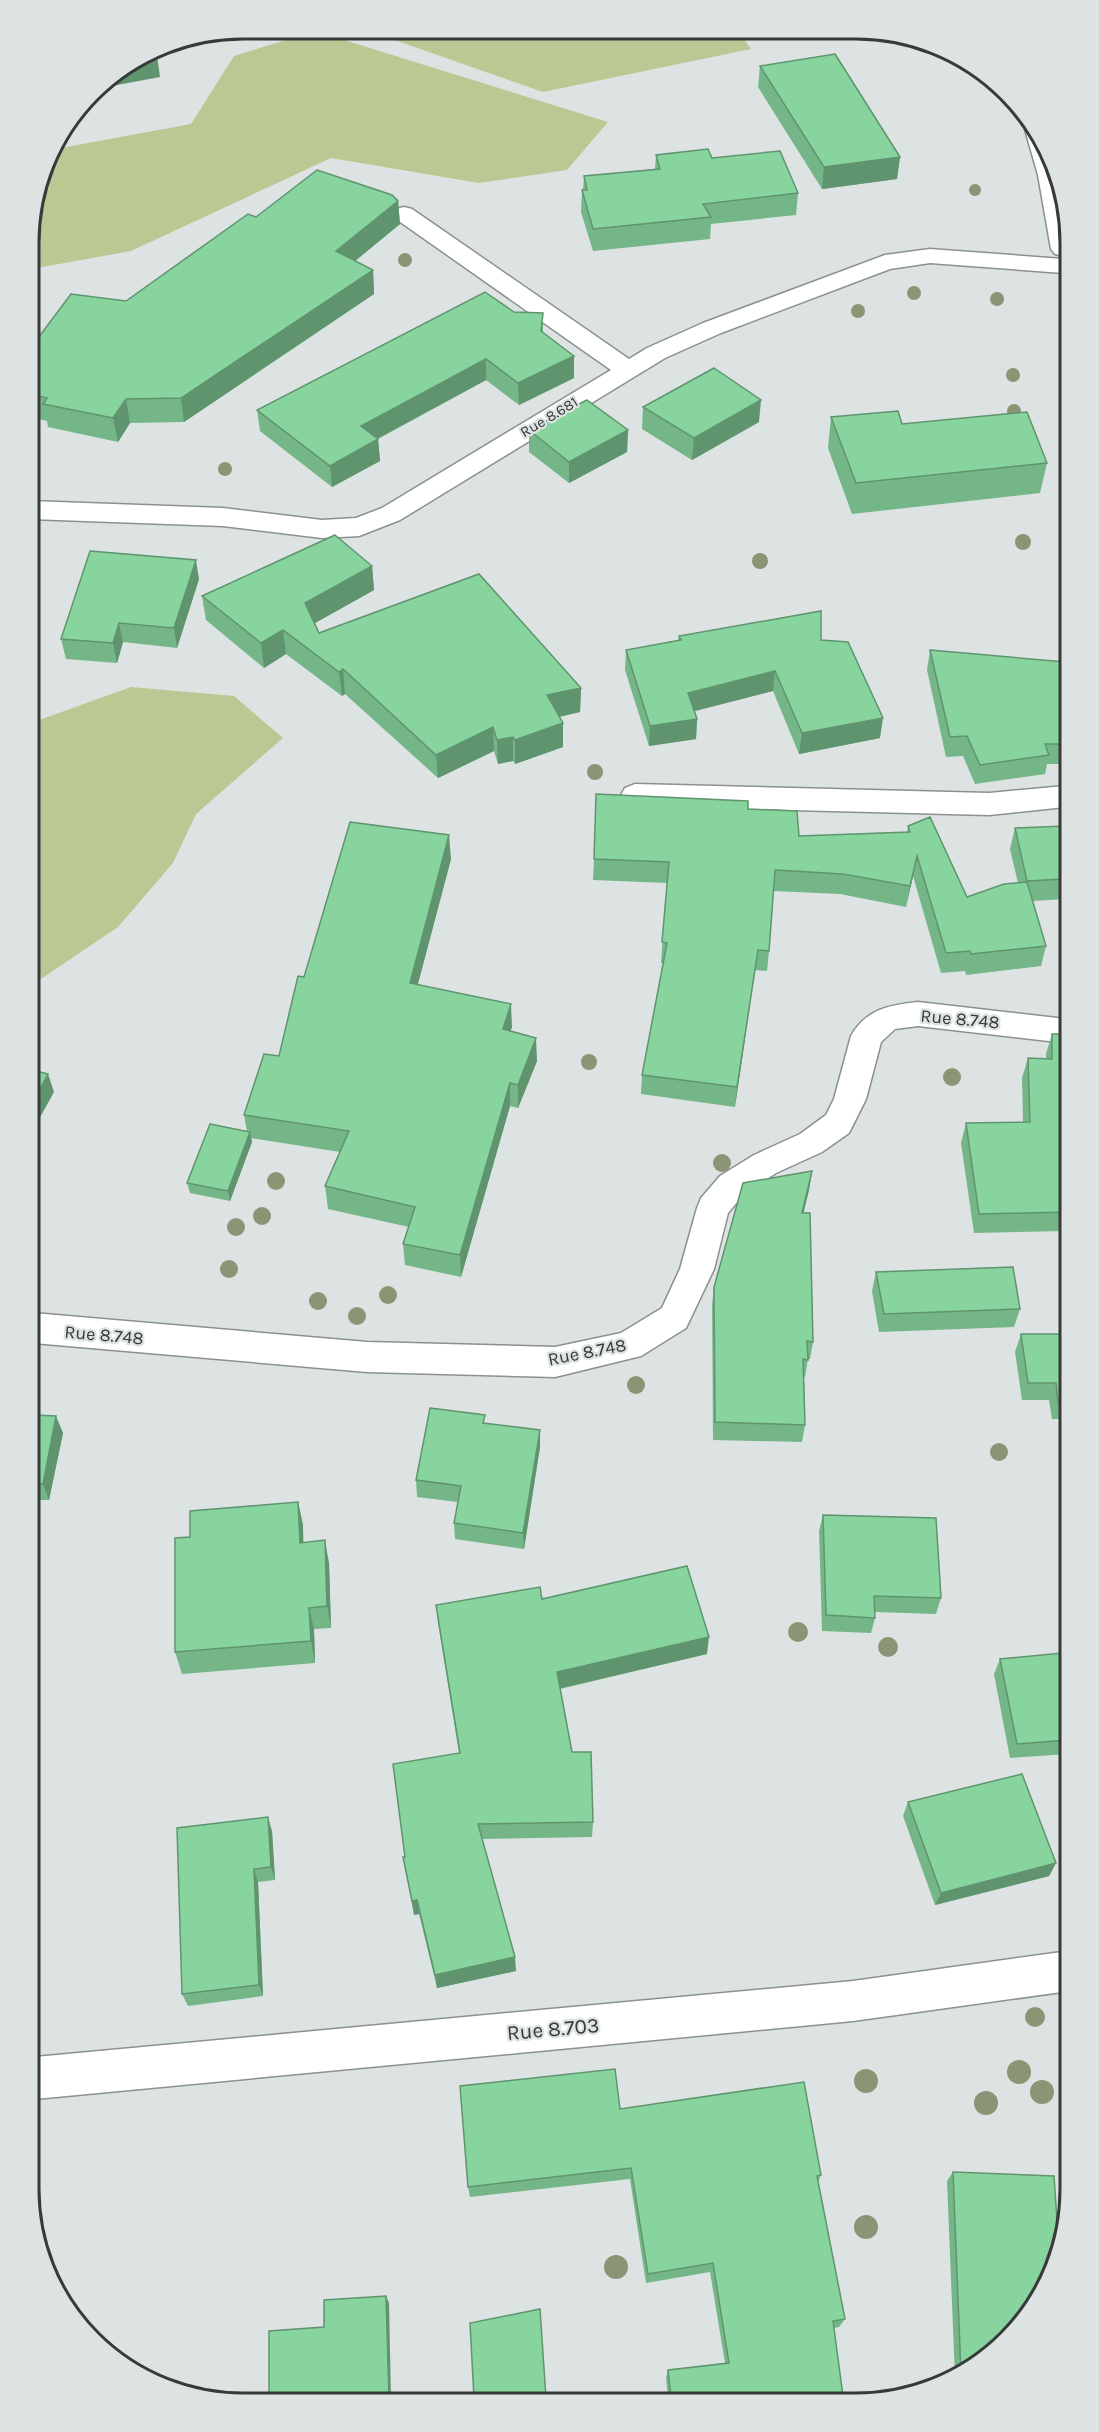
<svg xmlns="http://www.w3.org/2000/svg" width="1099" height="2432" viewBox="0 0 1099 2432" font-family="Karla,sans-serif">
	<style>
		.green { fill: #bac994 }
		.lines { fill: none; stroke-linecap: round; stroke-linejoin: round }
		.street-casing { stroke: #8a9190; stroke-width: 3 }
		.secondary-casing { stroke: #8a9190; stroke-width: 3 }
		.street { fill: #fff; fill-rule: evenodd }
		.secondary { fill: #fff; fill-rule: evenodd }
		.tree { fill: #8b9575 }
		.wall { fill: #75b688 }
		.shaded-wall { fill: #5f946f }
		.building { fill: #88d49e; stroke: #5f946f; stroke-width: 1.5 }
		.labels { text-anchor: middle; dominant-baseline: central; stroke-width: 4.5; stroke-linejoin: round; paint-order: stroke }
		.far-street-label { font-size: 15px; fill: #373a39; stroke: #dce3e2 }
		.street-label { font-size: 18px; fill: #373a39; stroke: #dce3e2 }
		.near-street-label { font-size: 21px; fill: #373a39; stroke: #dce3e2 }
		.rim { fill: none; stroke: #373a39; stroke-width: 3 }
	</style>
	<rect width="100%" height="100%" fill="#dce3e2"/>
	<path class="green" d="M 363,29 L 739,32 L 751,49 L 543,92 Z
		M 315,31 L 608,122 L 567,170 L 479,183 L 331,158 L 131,251 L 37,268 L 29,274 L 29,229 L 50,150 L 191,124 L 234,56 Z
		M 131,687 L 234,696 L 283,738 L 196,814 L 173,863 L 118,927 L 32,985 L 31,723 Z"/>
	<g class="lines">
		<defs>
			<path id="street" d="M 404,207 L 412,209 L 629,359 L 647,348 L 703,323 L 885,255 L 930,249 L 1063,259 L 1063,273 L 930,263 L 890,269 L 721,333 L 665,358 L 400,520 L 359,536 L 322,538 L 223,526 L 30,519 L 30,501 L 223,508 L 322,520 L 356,518 L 382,508 L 611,370 L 396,219 L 392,214 L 396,209 Z
				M 635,784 L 989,793 L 1065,786 L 1065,807 L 989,815 L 635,806 L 625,802 L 621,795 L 625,788 Z
				M 918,1002 L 1066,1019 L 1066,1043 L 918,1026 L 895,1029 L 881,1042 L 866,1099 L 849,1133 L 822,1152 L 776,1173 L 744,1194 L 728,1213 L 714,1269 L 686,1328 L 641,1356 L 555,1377 L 367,1372 L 33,1343 L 33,1313 L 367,1342 L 555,1347 L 621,1333 L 662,1308 L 680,1269 L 697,1208 L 701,1198 L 720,1176 L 754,1155 L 800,1134 L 826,1115 L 834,1099 L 851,1036 C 866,1009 890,1005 918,1002 Z
				M 1069,1951 L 1069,1991 L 853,2021 L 35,2099 L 35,2057 L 853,1981 Z"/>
			<path id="secondary" d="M 1031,120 L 1063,186 L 1063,256 L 1055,254 L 1051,249 L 1038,175 L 1024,126 Z"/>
		</defs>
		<use href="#street" class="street-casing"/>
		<use href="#secondary" class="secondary-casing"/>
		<use href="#street" class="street"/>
		<use href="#secondary" class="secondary"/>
	</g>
	<g class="tree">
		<circle cx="975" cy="190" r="6"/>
		<circle cx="405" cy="260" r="7"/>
		<circle cx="914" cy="293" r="7"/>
		<circle cx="997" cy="299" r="7"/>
		<circle cx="858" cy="311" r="7"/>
		<circle cx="1013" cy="375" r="7"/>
		<circle cx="1014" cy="411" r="7"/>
		<circle cx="225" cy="469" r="7"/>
		<circle cx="1023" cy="542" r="8"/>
		<circle cx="760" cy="561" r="8"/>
		<circle cx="595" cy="772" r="8"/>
		<circle cx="589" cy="1062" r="8"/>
		<circle cx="952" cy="1077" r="9"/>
		<circle cx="722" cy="1163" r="9"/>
		<circle cx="276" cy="1181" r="9"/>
		<circle cx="262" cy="1216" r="9"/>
		<circle cx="236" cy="1227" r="9"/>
		<circle cx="229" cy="1269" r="9"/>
		<circle cx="388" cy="1295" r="9"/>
		<circle cx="318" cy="1301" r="9"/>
		<circle cx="357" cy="1316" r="9"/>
		<circle cx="636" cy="1385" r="9"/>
		<circle cx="999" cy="1452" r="9"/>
		<circle cx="798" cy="1632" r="10"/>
		<circle cx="888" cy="1647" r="10"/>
		<circle cx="1035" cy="2017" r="10"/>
		<circle cx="1019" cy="2072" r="12"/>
		<circle cx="866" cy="2081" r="12"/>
		<circle cx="1042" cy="2092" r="12"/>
		<circle cx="986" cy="2103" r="12"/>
		<circle cx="866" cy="2227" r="12"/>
		<circle cx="616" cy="2267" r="12"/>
	</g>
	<path class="wall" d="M 760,66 L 900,157 L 897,179 L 822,189 L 758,87 Z
		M 656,155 L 712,158 L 798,193 L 796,215 L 711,224 L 710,239 L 593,251 L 581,212 L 582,190 L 583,190 L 584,176 L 655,169 Z
		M 398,201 L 400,224 L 355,261 L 373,270 L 374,294 L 184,422 L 130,423 L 118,442 L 48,427 L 47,421 L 30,417 L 29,350 L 126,301 Z
		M 514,312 L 543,313 L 543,332 L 574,356 L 574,378 L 519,405 L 486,380 L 378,439 L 380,461 L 332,487 L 260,431 L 257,410 Z
		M 643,407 L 759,422 L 692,460 L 642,429 Z
		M 831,417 L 902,424 L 1047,463 L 1040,493 L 852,514 L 828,448 Z
		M 529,430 L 628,430 L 627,452 L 569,483 L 529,452 Z
		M 372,566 L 374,590 L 315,623 L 319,633 L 581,688 L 580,712 L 560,717 L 563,723 L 563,747 L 515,764 L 513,761 L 498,764 L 494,751 L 438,778 L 345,694 L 342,696 L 286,654 L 264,668 L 206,620 L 202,596 Z
		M 199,579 L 177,648 L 123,642 L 117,663 L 66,659 L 61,639 Z
		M 679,636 L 821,640 L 880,738 L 799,754 L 773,691 L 695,711 L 697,719 L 696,739 L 649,746 L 625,670 L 626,650 L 678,640 Z
		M 930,650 L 1065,662 L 1065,764 L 1047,764 L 1045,774 L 975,784 L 963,756 L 946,757 L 927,670 Z
		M 748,809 L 799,836 L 907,832 L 908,826 L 967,897 L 1018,883 L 1010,849 L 1015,828 L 1065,826 L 1066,899 L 1033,901 L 1046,946 L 1041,966 L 966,975 L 965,971 L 941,973 L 913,876 L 906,907 L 840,894 L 773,891 L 769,951 L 767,971 L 755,970 L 735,1107 L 641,1094 L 642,1075 L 663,963 L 661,963 L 667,883 L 593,880 L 594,859 Z
		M 451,859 L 418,984 L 512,1027 L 510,1031 L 537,1061 L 518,1108 L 510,1106 L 461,1277 L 405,1265 L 403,1244 L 409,1227 L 328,1209 L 325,1186 L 340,1152 L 251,1138 L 252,1142 L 230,1201 L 190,1193 L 187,1183 L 247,1131 L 244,1115 L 279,1056 L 304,977 Z
		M 1052,1034 L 1066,1034 L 1067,1231 L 974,1233 L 961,1143 L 966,1123 L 1023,1122 L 1022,1078 L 1028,1058 L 1046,1059 L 1046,1054 Z
		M 812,1171 L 809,1190 L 803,1213 L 813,1342 L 810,1359 L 808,1359 L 805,1377 L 804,1377 L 805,1425 L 802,1442 L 713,1440 L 712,1305 L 714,1287 Z
		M 876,1272 L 1020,1309 L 1014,1327 L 879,1332 L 872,1291 Z
		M 1021,1334 L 1067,1334 L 1067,1419 L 1052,1419 L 1049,1400 L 1022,1400 L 1015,1352 Z
		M 33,1411 L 35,1415 L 63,1433 L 49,1500 L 33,1500 Z
		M 485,1424 L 540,1430 L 540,1447 L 524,1549 L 455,1539 L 454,1523 L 458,1502 L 417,1497 L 416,1480 Z
		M 298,1502 L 303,1525 L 303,1543 L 329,1563 L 331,1628 L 314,1629 L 315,1663 L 182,1674 L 175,1652 L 190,1537 Z
		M 823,1515 L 941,1598 L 936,1614 L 875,1612 L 875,1618 L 871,1633 L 822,1631 L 819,1531 Z
		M 542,1599 L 707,1654 L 560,1689 L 572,1752 L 593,1822 L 592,1837 L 482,1839 L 516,1971 L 437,1988 L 419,1914 L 414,1915 L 403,1857 L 405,1857 L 459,1753 L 438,1623 L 436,1605 Z
		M 1000,1659 L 1068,1682 L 1068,1754 L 1010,1758 L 994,1674 Z
		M 908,1802 L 1056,1863 L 1049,1876 L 935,1905 L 903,1816 Z
		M 272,1831 L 275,1880 L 258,1882 L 263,1996 L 188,2006 L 182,1994 Z
		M 620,2109 L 821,2175 L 818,2182 L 845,2319 L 839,2327 L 834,2328 L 843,2396 L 668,2397 L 666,2378 L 668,2370 L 725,2363 L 710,2272 L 646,2283 L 630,2179 L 470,2197 L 468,2187 Z
		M 953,2172 L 975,2368 L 955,2377 L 947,2181 Z"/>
	<path class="shaded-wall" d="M 157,55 L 160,77 L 96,89 L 101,82 L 139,59 Z
		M 900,157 L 897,179 L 822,189 L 824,167 Z
		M 398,201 L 400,224 L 338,275 L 336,251 Z
		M 373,270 L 374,294 L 184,422 L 181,398 Z
		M 574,356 L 574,378 L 519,405 L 518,383 Z
		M 486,359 L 486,380 L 362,447 L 361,426 Z
		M 126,399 L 130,423 L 118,442 L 113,418 Z
		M 761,400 L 759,422 L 692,460 L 694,438 Z
		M 628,430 L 627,452 L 569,483 L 569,462 Z
		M 378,439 L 380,461 L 332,487 L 330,466 Z
		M 196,560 L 199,579 L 177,648 L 174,628 Z
		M 372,566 L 374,590 L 308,627 L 305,603 Z
		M 119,623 L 123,642 L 117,663 L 113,643 Z
		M 283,630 L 286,654 L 264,668 L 261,643 Z
		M 343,669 L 345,694 L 342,696 L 339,672 Z
		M 775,671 L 773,691 L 687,713 L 688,693 Z
		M 581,688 L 580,712 L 547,719 L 547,695 Z
		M 883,718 L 880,738 L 799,754 L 802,733 Z
		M 697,719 L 696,739 L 649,746 L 650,726 Z
		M 563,723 L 563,747 L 515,764 L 515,740 Z
		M 493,727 L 494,751 L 438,778 L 436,755 Z
		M 513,737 L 513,761 L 498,764 L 497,740 Z
		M 449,835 L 451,859 L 412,1006 L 410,983 Z
		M 917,856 L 913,876 L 906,907 L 910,886 Z
		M 758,950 L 755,970 L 735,1107 L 737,1087 Z
		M 511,1004 L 512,1027 L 503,1053 L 503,1029 Z
		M 536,1038 L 537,1061 L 518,1108 L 518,1085 Z
		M 48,1074 L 54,1092 L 32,1132 L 32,1104 Z
		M 510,1083 L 510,1106 L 461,1277 L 460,1255 Z
		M 250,1132 L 252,1142 L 230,1201 L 228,1191 Z
		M 812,1171 L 809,1190 L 799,1232 L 802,1213 Z
		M 56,1416 L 63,1433 L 49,1500 L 43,1484 Z
		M 540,1430 L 540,1447 L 524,1549 L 523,1533 Z
		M 298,1502 L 303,1525 L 304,1566 L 300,1543 Z
		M 325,1540 L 329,1563 L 331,1628 L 327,1606 Z
		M 309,1608 L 314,1629 L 315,1663 L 311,1641 Z
		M 709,1637 L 707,1654 L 557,1689 L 557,1672 Z
		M 268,1817 L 272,1831 L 275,1880 L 271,1867 Z
		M 1056,1863 L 1049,1876 L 935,1905 L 941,1893 Z
		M 254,1869 L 258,1882 L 263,1996 L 259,1985 Z
		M 417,1900 L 419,1914 L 414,1915 L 412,1901 Z
		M 515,1957 L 516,1971 L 437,1988 L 435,1975 Z
		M 386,2296 L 389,2303 L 391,2399 L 389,2399 Z"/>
	<path class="building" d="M 154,49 L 157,55 L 139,59 Z
		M 835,54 L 900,157 L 824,167 L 760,66 Z
		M 708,149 L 712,158 L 780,151 L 798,193 L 703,204 L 711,217 L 593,229 L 582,190 L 587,190 L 584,176 L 660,169 L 656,155 Z
		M 317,170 L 392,195 L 398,201 L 336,251 L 373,270 L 181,398 L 126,399 L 113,418 L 43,404 L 47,398 L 30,394 L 29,350 L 71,294 L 126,301 L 248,214 L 256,217 Z
		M 485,292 L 514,312 L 543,313 L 541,331 L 574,356 L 518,383 L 486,359 L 361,426 L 378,439 L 330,466 L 257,410 Z
		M 714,368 L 761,400 L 694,438 L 643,407 Z
		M 587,400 L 628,430 L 569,462 L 529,430 Z
		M 898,411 L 902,424 L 1027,412 L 1047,463 L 856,483 L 831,417 Z
		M 335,535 L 372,566 L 305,603 L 319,633 L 479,574 L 581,688 L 547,695 L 563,723 L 515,740 L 513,737 L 497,740 L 493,727 L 436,755 L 343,669 L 339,672 L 283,630 L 261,643 L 202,596 Z
		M 90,551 L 196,560 L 174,628 L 119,623 L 113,643 L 61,639 Z
		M 821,611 L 821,640 L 848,642 L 883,718 L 802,733 L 775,671 L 688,693 L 697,719 L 650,726 L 626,650 L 681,640 L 679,636 Z
		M 930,650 L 1065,662 L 1065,744 L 1045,744 L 1049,755 L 980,765 L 967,736 L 950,737 Z
		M 596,794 L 748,801 L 748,809 L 797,811 L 799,836 L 910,832 L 908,826 L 930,817 L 967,897 L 1004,884 L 1027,882 L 1046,946 L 971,954 L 970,951 L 946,953 L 917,856 L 910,886 L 843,874 L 775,870 L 769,951 L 758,950 L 737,1087 L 642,1075 L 667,943 L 662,942 L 669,862 L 594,859 Z
		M 350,822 L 449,835 L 410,983 L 511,1004 L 503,1029 L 536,1038 L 518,1085 L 510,1083 L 460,1255 L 403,1244 L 415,1207 L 325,1186 L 349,1131 L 244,1115 L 264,1054 L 279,1056 L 298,976 L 304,977 Z
		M 1065,826 L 1065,879 L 1027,881 L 1015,828 Z
		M 1052,1034 L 1066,1034 L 1067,1212 L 979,1214 L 966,1123 L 1030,1122 L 1028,1058 L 1052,1059 Z
		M 32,1070 L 48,1074 L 32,1104 Z
		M 210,1124 L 250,1132 L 228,1191 L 187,1183 Z
		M 812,1171 L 802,1213 L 810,1213 L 813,1342 L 807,1341 L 808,1360 L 803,1359 L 805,1425 L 715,1422 L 714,1287 L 743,1183 Z
		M 1013,1267 L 1020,1309 L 884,1314 L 876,1272 Z
		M 1021,1334 L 1067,1334 L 1067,1402 L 1058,1402 L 1056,1383 L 1028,1383 Z
		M 430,1408 L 485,1415 L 483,1423 L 540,1430 L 523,1533 L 454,1523 L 461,1486 L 416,1480 Z
		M 33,1415 L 56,1416 L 43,1484 L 33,1483 Z
		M 298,1502 L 300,1543 L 325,1540 L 327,1606 L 309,1608 L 311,1641 L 175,1652 L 175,1538 L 190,1537 L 190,1511 Z
		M 823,1515 L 936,1518 L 941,1598 L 874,1596 L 875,1618 L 826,1615 Z
		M 687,1566 L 709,1637 L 557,1672 L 572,1752 L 591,1752 L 593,1822 L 478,1824 L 515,1957 L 435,1975 L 417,1900 L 412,1901 L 403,1857 L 405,1857 L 393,1764 L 460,1753 L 436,1605 L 540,1587 L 542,1599 Z
		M 1062,1653 L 1068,1682 L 1068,1740 L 1017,1744 L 1000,1659 Z
		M 1022,1774 L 1056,1863 L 941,1893 L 908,1802 Z
		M 268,1817 L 271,1867 L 254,1869 L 259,1985 L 182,1994 L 177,1828 Z
		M 615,2069 L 620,2109 L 804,2082 L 821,2175 L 817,2176 L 845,2319 L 833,2321 L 843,2396 L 671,2397 L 668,2370 L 729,2363 L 713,2263 L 648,2274 L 631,2168 L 468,2187 L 460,2086 Z
		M 953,2172 L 1054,2176 L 1059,2250 L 1054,2271 L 1017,2330 L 975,2368 L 961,2374 Z
		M 386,2296 L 389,2399 L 269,2399 L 269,2331 L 324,2327 L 324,2300 Z
		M 540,2309 L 546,2398 L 474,2398 L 470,2323 Z"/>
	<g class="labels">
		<g class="far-street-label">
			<text transform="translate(549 417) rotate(-31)">Rue 8.681</text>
		</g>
		<g class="street-label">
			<text transform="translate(960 1019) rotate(5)">Rue 8.748</text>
			<text transform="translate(104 1335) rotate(5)">Rue 8.748</text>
			<text transform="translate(587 1352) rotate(-11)">Rue 8.748</text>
		</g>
		<g class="near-street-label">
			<text transform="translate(553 2029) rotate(-5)">Rue 8.703</text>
		</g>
	</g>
	<path d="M0 0H1099V2432H0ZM243 39H856A204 204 0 0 1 1060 243V2189A204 204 0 0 1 856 2393H243A204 204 0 0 1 39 2189V243A204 204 0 0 1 243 39Z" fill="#dce3e2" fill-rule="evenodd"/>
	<path class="rim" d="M243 39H856A204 204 0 0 1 1060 243V2189A204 204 0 0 1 856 2393H243A204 204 0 0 1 39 2189V243A204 204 0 0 1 243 39Z"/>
</svg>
